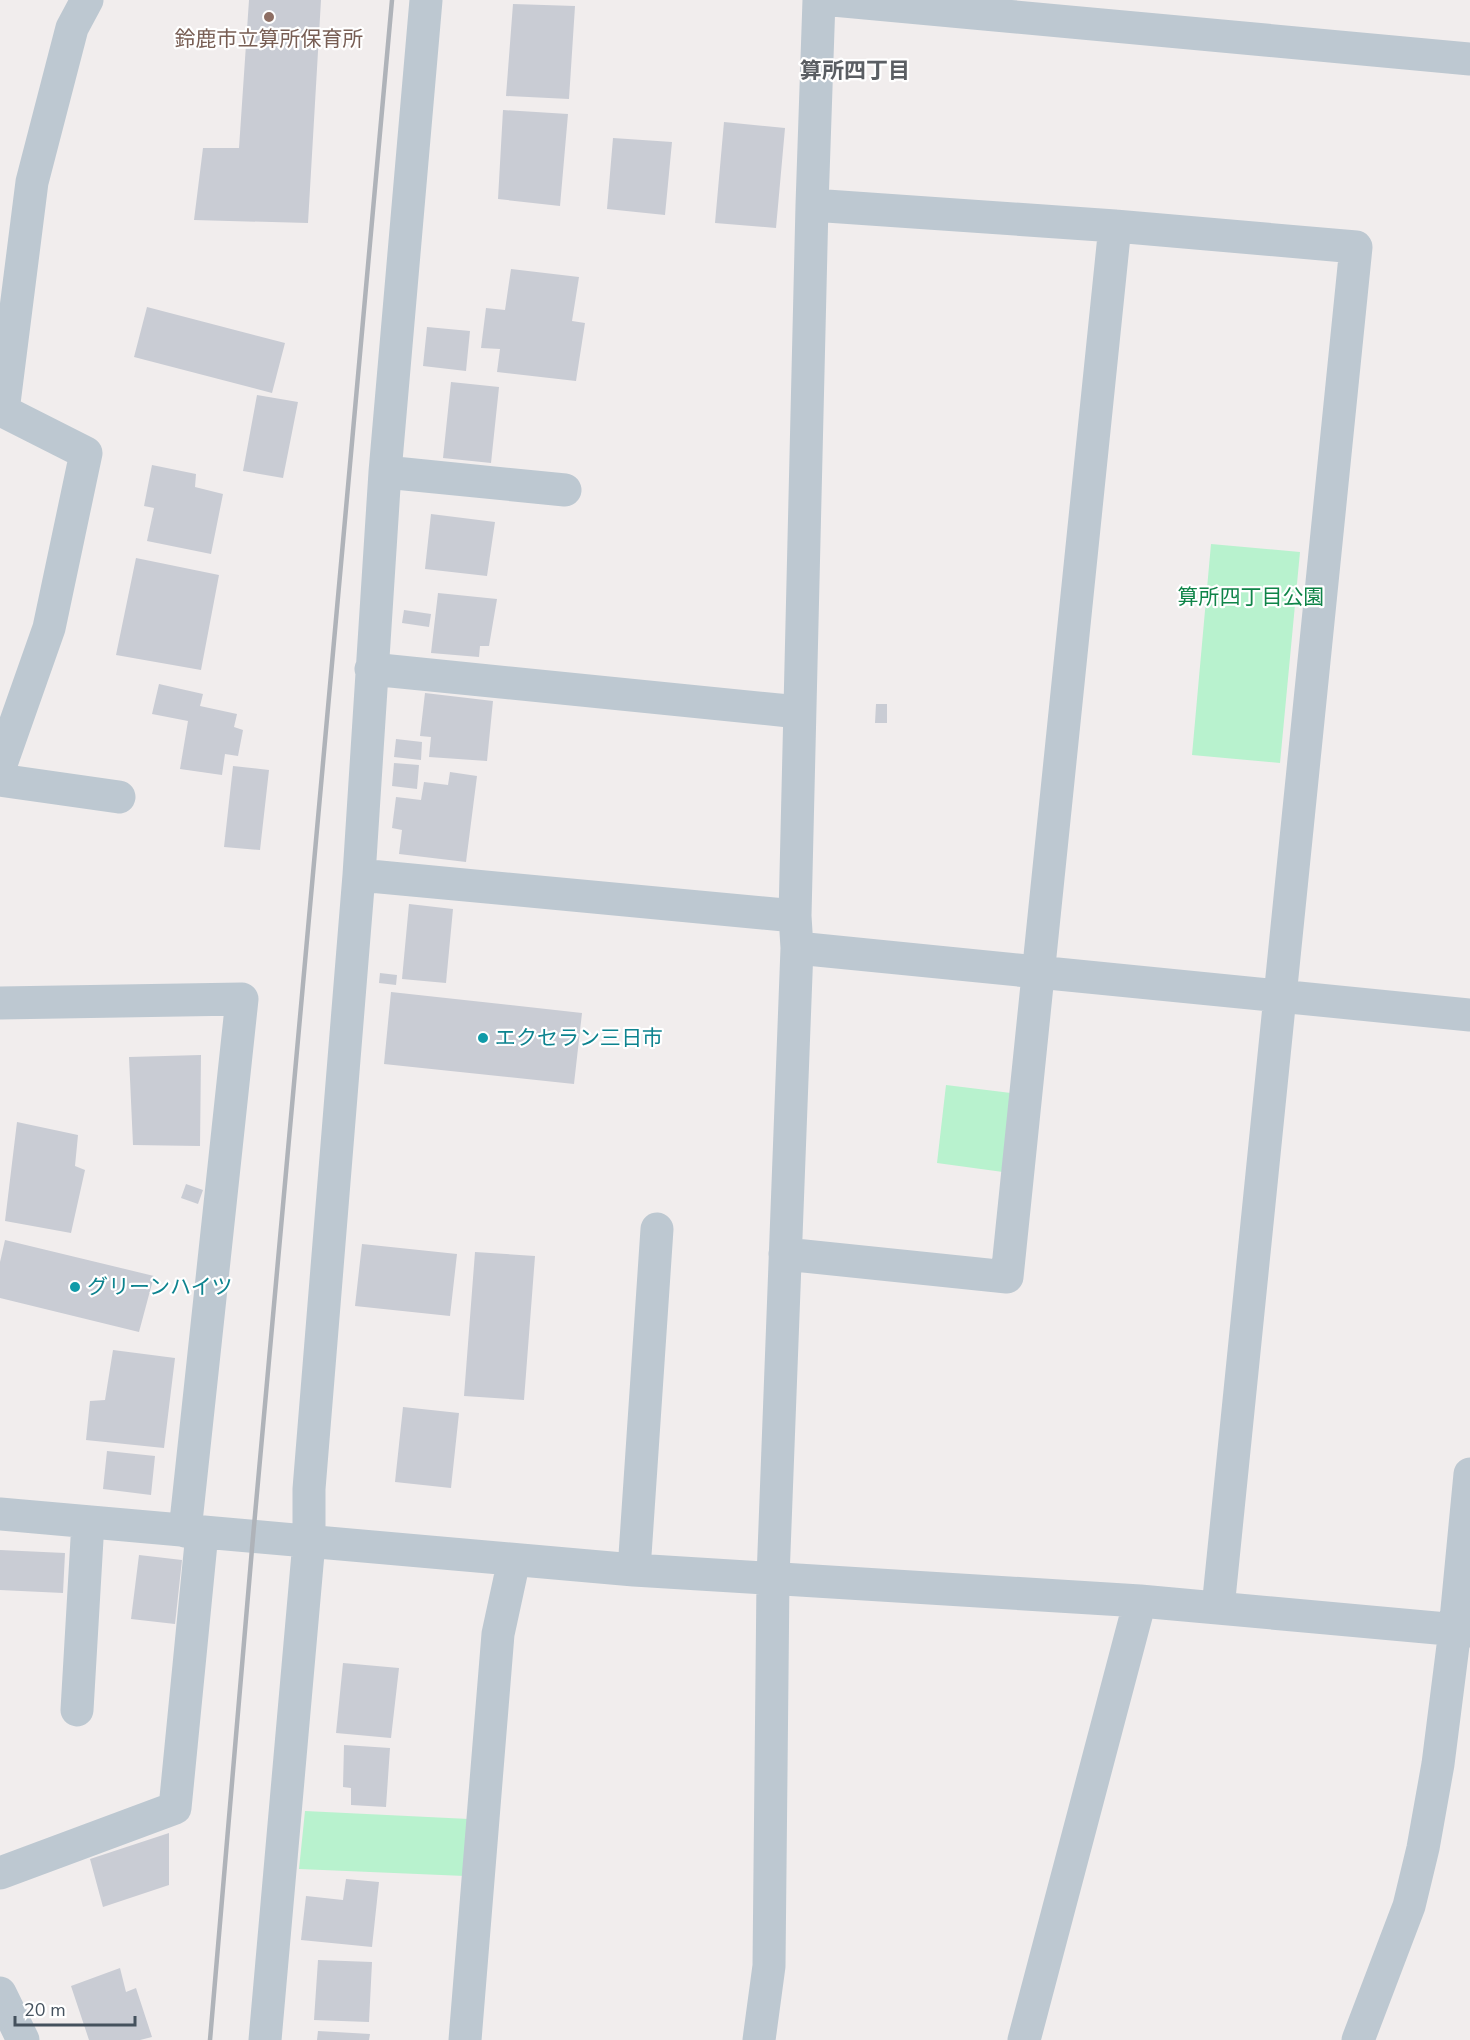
<svg xmlns="http://www.w3.org/2000/svg" width="1470" height="2040" viewBox="0 0 1470 2040" font-family="'Nunito Sans','Noto Sans JP',sans-serif">
	<style>
		.green { fill: #b8f2ce }
		.building { fill: #c9ccd4 }
		.lines { fill: none; stroke-linecap: round; stroke-linejoin: round }
		.minor { stroke: #bdc8d1; stroke-width: 33 }
		.rail { stroke: #afb3b9; stroke-width: 4.5 }
		.education-dot { fill: #8d6e63; stroke: #fff; stroke-width: 2 }
		.culture-dot { fill: #0f9aa8; stroke: #fff; stroke-width: 2 }
		.labels { text-anchor: middle; dominant-baseline: central; stroke-width: 4.5; stroke-linejoin: round; paint-order: stroke }
		.education-label { font-size: 21px; fill: #785e54; stroke: #fff }
		.park-label { font-size: 21px; fill: #0f8448; stroke: #fff }
		.culture-label { font-size: 21px; fill: #0d838f; stroke: #fff; text-anchor: start }
		.neighbourhood-label { font-size: 22px; font-weight: bold; fill: #5a5e63; stroke: #fff }
	</style>
	<rect width="100%" height="100%" fill="#f1eded"/>
	<path class="green" d="M 1211,544 L 1300,552 L 1280,763 L 1192,755 Z
		M 946,1085 L 1011,1093 L 1003,1172 L 937,1163 Z
		M 305,1811 L 469,1819 L 465,1876 L 299,1869 Z"/>
	<path class="building" d="M 249,0 L 321,0 L 308,223 L 194,220 L 203,148 L 239,148 Z
		M 513,4 L 575,6 L 569,99 L 506,96 Z
		M 503,110 L 568,114 L 560,206 L 498,199 Z
		M 724,122 L 785,128 L 776,228 L 715,223 Z
		M 613,138 L 672,142 L 665,215 L 607,209 Z
		M 511,269 L 579,277 L 572,321 L 585,323 L 576,381 L 497,372 L 500,349 L 481,348 L 486,308 L 505,310 Z
		M 147,307 L 285,343 L 272,393 L 134,357 Z
		M 427,327 L 470,331 L 466,371 L 423,366 Z
		M 451,382 L 499,387 L 491,463 L 443,458 Z
		M 257,395 L 298,402 L 283,478 L 243,471 Z
		M 152,465 L 196,474 L 195,487 L 223,494 L 211,554 L 147,541 L 154,508 L 144,506 Z
		M 431,514 L 495,522 L 487,576 L 425,569 Z
		M 136,558 L 219,575 L 201,670 L 116,655 Z
		M 438,593 L 497,599 L 489,646 L 480,646 L 479,657 L 431,653 Z
		M 404,610 L 431,614 L 429,627 L 402,623 Z
		M 159,684 L 203,694 L 200,706 L 237,714 L 234,727 L 243,730 L 238,756 L 225,754 L 222,775 L 180,769 L 188,721 L 152,714 Z
		M 425,693 L 493,701 L 487,761 L 429,757 L 431,737 L 420,736 Z
		M 876,704 L 887,704 L 887,723 L 875,723 Z
		M 396,739 L 422,742 L 421,760 L 394,757 Z
		M 394,763 L 419,765 L 417,789 L 392,786 Z
		M 233,766 L 269,770 L 260,850 L 224,847 Z
		M 450,772 L 477,776 L 466,862 L 399,854 L 402,830 L 392,828 L 396,797 L 421,800 L 424,782 L 448,785 Z
		M 409,904 L 453,909 L 446,983 L 402,979 Z
		M 380,973 L 397,975 L 396,985 L 379,983 Z
		M 391,992 L 582,1013 L 574,1084 L 384,1064 Z
		M 201,1055 L 200,1146 L 133,1145 L 129,1057 Z
		M 17,1122 L 78,1135 L 75,1166 L 85,1170 L 71,1233 L 5,1221 Z
		M 186,1184 L 203,1190 L 198,1204 L 181,1198 Z
		M 5,1240 L 154,1276 L 139,1332 L 0,1298 L 0,1262 Z
		M 362,1244 L 457,1254 L 450,1316 L 355,1306 Z
		M 475,1252 L 535,1256 L 524,1400 L 464,1396 Z
		M 113,1350 L 175,1358 L 164,1448 L 86,1440 L 90,1401 L 105,1400 Z
		M 403,1407 L 459,1413 L 451,1488 L 395,1482 Z
		M 107,1451 L 155,1456 L 151,1495 L 103,1489 Z
		M 0,1550 L 65,1553 L 63,1593 L 0,1590 Z
		M 139,1555 L 182,1560 L 175,1624 L 131,1619 Z
		M 343,1663 L 399,1668 L 391,1738 L 336,1733 Z
		M 344,1745 L 390,1748 L 386,1807 L 351,1805 L 351,1788 L 343,1787 Z
		M 169,1833 L 169,1885 L 103,1907 L 90,1859 Z
		M 346,1879 L 379,1882 L 372,1947 L 301,1940 L 306,1896 L 343,1900 Z
		M 318,1960 L 372,1962 L 369,2022 L 314,2020 Z
		M 120,1968 L 126,1992 L 136,1988 L 152,2037 L 140,2040 L 89,2040 L 71,1986 Z
		M 318,2031 L 370,2034 L 369,2040 L 317,2040 Z"/>
	<g class="lines">
		<path class="minor" d="M 833,0 L 1470,59
			M 812,205 L 1115,226 L 1356,247 L 1218,1608
			M 385,472 L 565,490
			M 371,669 L 799,712
			M 0,767 L 49,628 L 86,453 L 3,411 L 32,182 L 72,28 L 87,0
			M 0,780 L 119,797
			M 359,875 L 795,916
			M 797,948 L 1470,1015
			M 0,1003 L 242,999 L 185,1531
			M 785,1254 L 1007,1277 L 1115,226
			M 0,1514 L 634,1570 L 1140,1601 L 1470,1631
			M 634,1570 L 657,1229
			M 77,1710 L 88,1522
			M 0,1873 L 175,1808 L 202,1533
			M 0,1993 L 23,2040
			M 265,2040 L 309,1542 L 309,1489 L 359,875 L 385,472 L 426,0
			M 465,2040 L 498,1634 L 514,1560
			M 759,2040 L 769,1966 L 773,1578 L 797,948 L 795,916 L 812,205 L 819,0
			M 1024,2040 L 1140,1601
			M 1358,2040 L 1409,1906 L 1423,1848 L 1438,1764 L 1455,1630 L 1470,1474"/>
		<path class="rail" d="M 210,2040 L 253,1537 L 392,0"/>
	</g>
	<circle class="education-dot" cx="269" cy="17" r="6"/>
	<g class="culture-dot">
		<circle cx="483" cy="1038" r="6"/>
		<circle cx="75" cy="1287" r="6"/>
	</g>
	<g class="labels">
		<g class="education-label">
			<text x="269" y="39">鈴鹿市立算所保育所</text>
		</g>
		<g class="park-label">
			<text x="1251" y="597">算所四丁目公園</text>
		</g>
		<g class="culture-label">
			<text x="495" y="1038">エクセラン三日市</text>
			<text x="87" y="1287">グリーンハイツ</text>
		</g>
		<g class="neighbourhood-label">
			<text x="855" y="71">算所四丁目</text>
		</g>
	</g>
	<path d="M15 2016v9h120v-9" fill="none" stroke="#44515d" stroke-width="3"/>
	<text x="24" y="2016" font-size="18" fill="#44515d" stroke="#ffffff" stroke-width="4.5" paint-order="stroke">20 m</text>
</svg>
